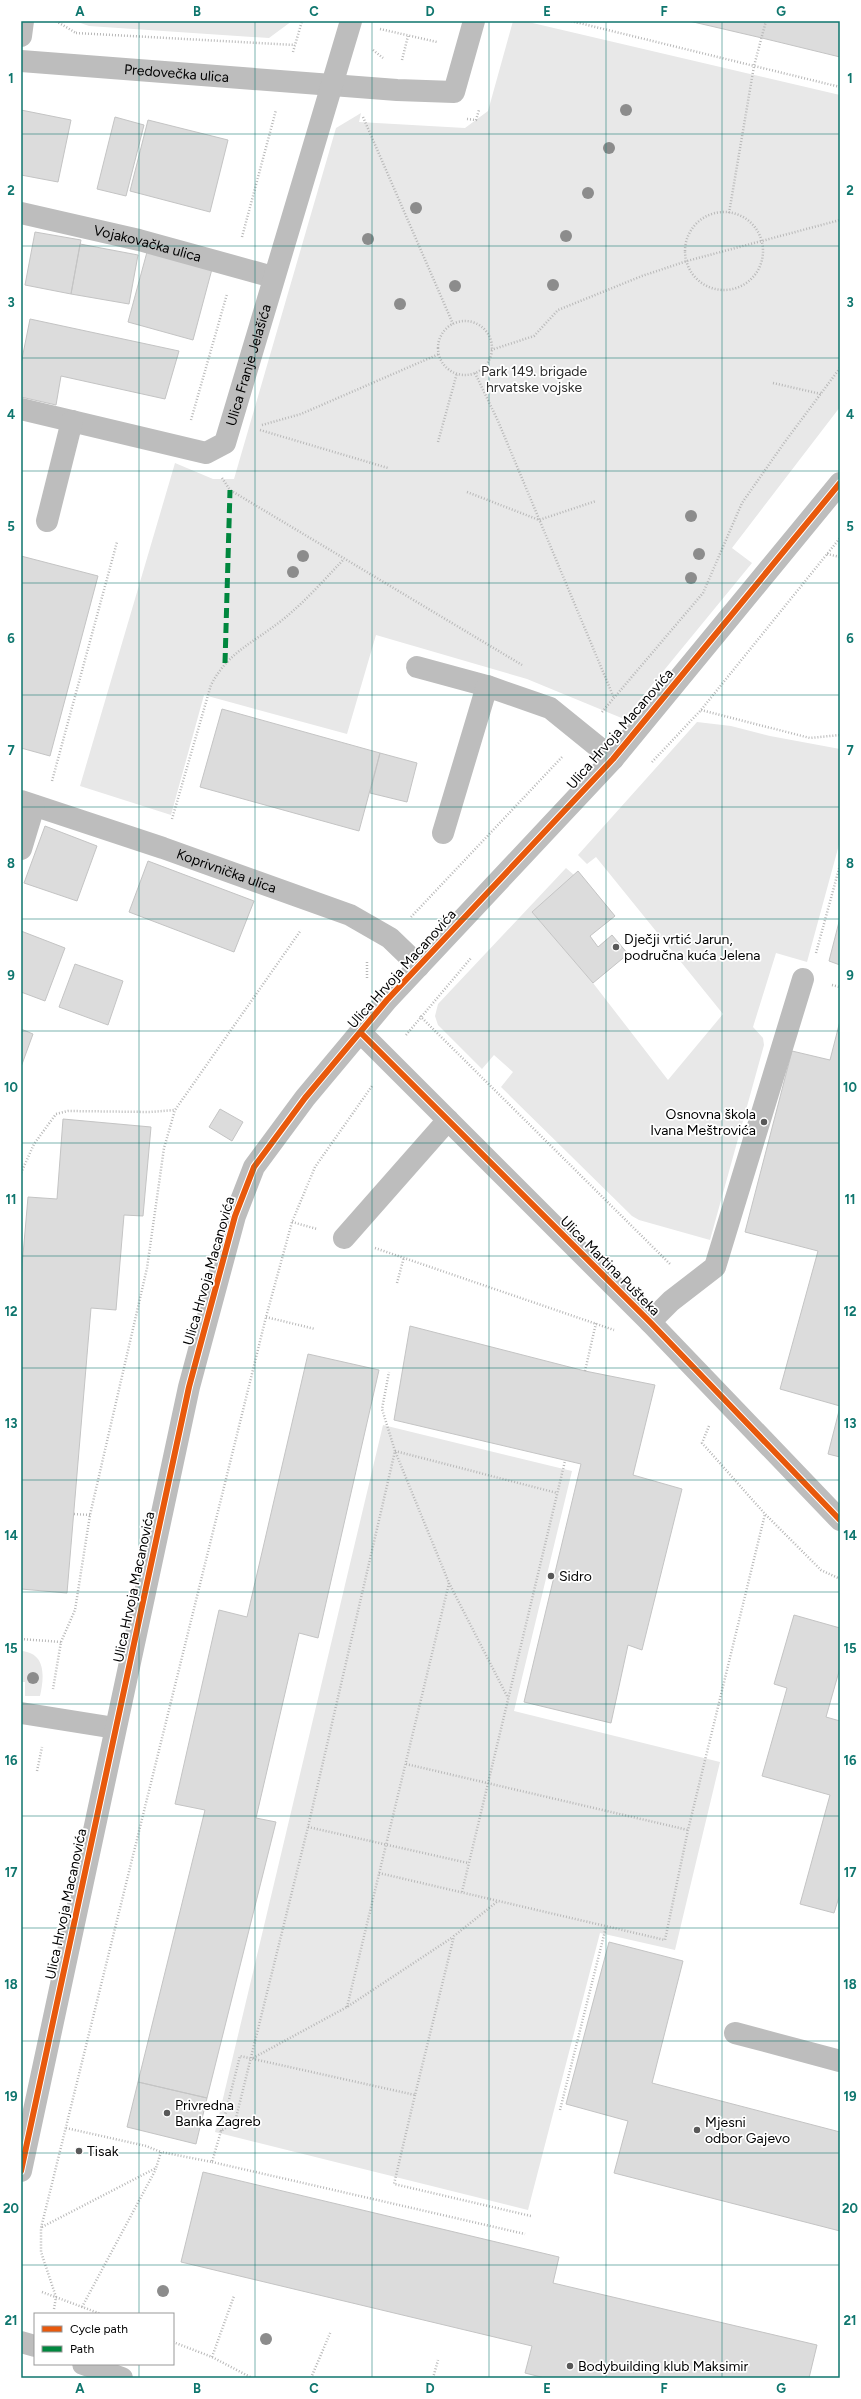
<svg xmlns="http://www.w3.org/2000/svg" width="861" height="2399" viewBox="0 0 861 2399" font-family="Figtree,sans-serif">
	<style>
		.green { fill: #e8e8e8 }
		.building { fill: #dcdcdc; stroke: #c4c4c4 }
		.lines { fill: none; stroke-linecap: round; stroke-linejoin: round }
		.path { stroke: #b8b8b8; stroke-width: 2.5; stroke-dasharray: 1 2; stroke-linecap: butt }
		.minor { stroke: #bdbdbd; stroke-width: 22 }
		.quiet { stroke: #00873e; stroke-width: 5; stroke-dasharray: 10 5; stroke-linecap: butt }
		.cycleway-casing { stroke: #fff; stroke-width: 8 }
		.cycleway { stroke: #e8590c; stroke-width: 6 }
		.tree { fill: #8c8c8c }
		.grid { fill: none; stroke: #0f766e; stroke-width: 1; stroke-opacity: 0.55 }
		.poi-dot { fill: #595959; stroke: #fff; stroke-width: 1.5 }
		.labels { text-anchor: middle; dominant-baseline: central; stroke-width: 3.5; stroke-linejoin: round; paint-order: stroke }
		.street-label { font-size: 14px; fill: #000; stroke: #fff }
		.park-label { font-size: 14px; fill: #2d2d2d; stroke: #fff }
		.poi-label { font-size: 14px; fill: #000; stroke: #fff; text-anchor: start }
		.neatline { fill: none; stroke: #0f766e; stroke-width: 1.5 }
		.grid-label { font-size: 13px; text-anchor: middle; font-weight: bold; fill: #0f766e }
	</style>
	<rect width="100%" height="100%" fill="#fff"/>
	<path class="green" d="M 75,21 L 292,21 L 269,38 L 89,26 Z
		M 513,21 L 524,21 L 840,95 L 840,407 L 732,548 L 752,563 L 624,719 L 527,679 L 376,635 L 347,734 L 204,695 L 171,815 L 80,786 L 175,463 L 213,479 L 234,479 L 336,128 L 361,113 L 359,122 L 465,128 L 488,111 Z
		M 697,722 L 731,726 L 770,736 L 840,749 L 840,841 L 807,962 L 776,953 L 753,1027 L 763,1038 L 764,1045 L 710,1240 L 639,1220 L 632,1216 L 501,1087 L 513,1072 L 494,1055 L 482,1069 L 438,1025 L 435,1016 L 438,1004 L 566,868 L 574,875 L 532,912 L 593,983 L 668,1080 L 723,1014 L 596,857 L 587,864 L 578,855 Z
		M 383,1425 L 572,1471 L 514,1711 L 720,1762 L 675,1950 L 600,1933 L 528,2210 L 215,2132 Z
		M 21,1651 C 47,1653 44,1678 40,1696 L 25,1696 L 25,1682 L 21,1682 Z"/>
	<path class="building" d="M 689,21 L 840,21 L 840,57 L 762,38 Z
		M 21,110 L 71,120 L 58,182 L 21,175 Z
		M 115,117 L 144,125 L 126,196 L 97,189 Z
		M 148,120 L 228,140 L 210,212 L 130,191 Z
		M 35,232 L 81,240 L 71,294 L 25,285 Z
		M 80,244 L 138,255 L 129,304 L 71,294 Z
		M 147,252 L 212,269 L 193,340 L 128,322 Z
		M 30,319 L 179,351 L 165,399 L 61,376 L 56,405 L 21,397 L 21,364 Z
		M 21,556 L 98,576 L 50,756 L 21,748 Z
		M 222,709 L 380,753 L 359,831 L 200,787 Z
		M 380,753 L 417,763 L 407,802 L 370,793 Z
		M 45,826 L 97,846 L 77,901 L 24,883 Z
		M 148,861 L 254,901 L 234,952 L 129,912 Z
		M 578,871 L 615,916 L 590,936 L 598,947 L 612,935 L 628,954 L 593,983 L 532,912 Z
		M 840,918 L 840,965 L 829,961 Z
		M 21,931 L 65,948 L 45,1001 L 21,992 Z
		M 75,964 L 123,981 L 108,1025 L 59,1007 Z
		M 840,1021 L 840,1406 L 780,1389 L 818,1251 L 745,1232 L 792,1051 L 830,1060 Z
		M 21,1029 L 33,1034 L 21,1067 Z
		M 220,1109 L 243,1122 L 232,1141 L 209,1127 Z
		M 63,1119 L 151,1127 L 143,1216 L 124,1215 L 116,1310 L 91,1308 L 67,1593 L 21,1589 L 21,1278 L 28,1197 L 57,1199 Z
		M 410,1326 L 585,1371 L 655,1385 L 633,1475 L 682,1489 L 642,1650 L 628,1645 L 611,1723 L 524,1702 L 581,1464 L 394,1420 Z
		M 308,1354 L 379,1370 L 318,1638 L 299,1633 L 256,1818 L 276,1822 L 207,2098 L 138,2082 L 205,1810 L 175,1804 L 219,1610 L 247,1617 Z
		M 840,1407 L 840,1457 L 828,1454 Z
		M 794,1615 L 840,1628 L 840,1668 L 826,1717 L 840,1721 L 840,1894 L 834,1913 L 800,1904 L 830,1795 L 762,1776 L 787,1688 L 774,1684 Z
		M 609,1942 L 683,1961 L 652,2083 L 840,2132 L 840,2231 L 614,2173 L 628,2121 L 566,2104 Z
		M 138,2082 L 207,2098 L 196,2144 L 127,2127 Z
		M 203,2172 L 559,2257 L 553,2283 L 817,2345 L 809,2378 L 545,2378 L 525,2373 L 532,2346 L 181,2262 Z"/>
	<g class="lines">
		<path class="path" d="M 56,21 L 76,33
			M 571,21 L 840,87
			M 380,29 L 437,42
			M 76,33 L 295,45
			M 373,50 L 383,58
			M 293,52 L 302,21
			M 402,60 L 408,36
			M 363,117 L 453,324
			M 467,119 L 476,120 L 479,110
			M685 251a39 39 0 1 1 78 0a39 39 0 1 1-78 0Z
			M 729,213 L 754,66 L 766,21
			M 242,237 L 276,110
			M438 348a27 27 0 1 1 54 0a27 27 0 1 1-54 0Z
			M 491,350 L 534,336 L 558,310 L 642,276 L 687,261 L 840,220
			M 475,373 L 498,421 L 614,698
			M 773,383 L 821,394
			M 191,420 L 227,294
			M 262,425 L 301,414 L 439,354
			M 260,430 L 388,468
			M 438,442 L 457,373
			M 222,478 L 230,490 L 522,665
			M 467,492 L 539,520 L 596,501
			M 827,554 L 840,557
			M 701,710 L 810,738 L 840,735
			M 602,712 L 703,593 L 742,503 L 784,443 L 840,368
			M 652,762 L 701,710 L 840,538
			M 52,781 L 117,542
			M 172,819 L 211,685 C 228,652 253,643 281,621 C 304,603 324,580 344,559
			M 411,917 L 563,756
			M 816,953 L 840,865
			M 367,962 L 367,978
			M 832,985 L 840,987
			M 420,1016 L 670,1264
			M 406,1035 L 471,958
			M 21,1173 L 34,1144 L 56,1114 L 68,1111 L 150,1112 L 175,1110
			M 292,1222 L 317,1229
			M 375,1248 L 614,1330
			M 397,1283 L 404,1257
			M 266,1317 L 315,1329
			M 585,1371 L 596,1323
			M 709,1426 L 702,1443 L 765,1514 L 821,1570 L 840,1579
			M 395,1451 L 557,1493
			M 74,1514 L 90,1515
			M 449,1583 L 508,1698
			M 21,1639 L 61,1642 L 53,1689
			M 61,1642 L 75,1610 L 90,1515 L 147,1268 L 164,1148 L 175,1110 L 301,930
			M 406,1764 L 688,1830
			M 37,1771 L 42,1747
			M 308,1827 L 468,1863
			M 379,1873 L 665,1940 L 688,1830 L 765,1514
			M 462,1892 L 565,1461
			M 347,2007 L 449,1583 L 395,1451 L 382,1409 L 389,1372
			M 253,2058 L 347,2007 L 453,1937
			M 415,2095 L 394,2184 L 531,2216
			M 560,2110 L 606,1927
			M 66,2128 L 146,2146 L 161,2152
			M 221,2131 L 240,2056 L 415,2095 L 454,1936 L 498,1901
			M 212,2162 L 525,2234
			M 42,2227 L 156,2168 L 161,2152 L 212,2162 L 221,2131 L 235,2122 L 308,1827 L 395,1451
			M 42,2292 L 101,2314
			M 82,2307 L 156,2169
			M 54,2309 L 56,2297 L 41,2252 L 41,2228 L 266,1317 L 292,1222 L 315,1167 L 372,1086
			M 173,2342 L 212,2357 L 252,2378
			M 212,2357 L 234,2296
			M 311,2378 L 331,2331
			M 433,2378 L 438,2360"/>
		<g class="minor">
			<path d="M 21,36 L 23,21"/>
			<path id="s1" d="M 21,61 L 397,90 L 454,92 L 474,21"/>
			<path id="s2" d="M 21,213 L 139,240 L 273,277"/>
			<path id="s3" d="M 21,409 L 206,453 L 225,443 L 351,21"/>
			<path d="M 47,521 L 72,421"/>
			<path d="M 417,667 L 487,686"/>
			<path id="s4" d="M 21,801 L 163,848 L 350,915 L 390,938 L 419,966"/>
			<path d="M 443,833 L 487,686 L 550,708 L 613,759"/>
			<path d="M 21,849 L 34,806"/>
			<path d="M 360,1032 L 650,1322 L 840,1520"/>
			<path d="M 344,1238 L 448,1120"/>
			<path d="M 650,1322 L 671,1301 L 715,1267 L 803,979"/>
			<path d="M 21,1713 L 115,1728"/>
			<path d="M 735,2033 L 840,2061"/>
			<path d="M 21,2171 L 189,1387 L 235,1216 L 254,1167 L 305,1098 L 387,1000 L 613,759 L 840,483"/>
			<path d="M 21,2342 L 35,2346"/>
			<path d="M 83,2364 L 122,2378"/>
		</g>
		<path class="quiet" d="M 225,663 L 230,490"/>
		<defs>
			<path id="cycleway" d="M 360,1032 L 650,1322 L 840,1520
				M 21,2171 L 189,1387 L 235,1216 L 254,1167 L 305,1098 L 387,1000 L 613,759 L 840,483"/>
		</defs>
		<use href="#cycleway" class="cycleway-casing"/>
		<use href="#cycleway" class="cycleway"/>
	</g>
	<g class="tree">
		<circle cx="626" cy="110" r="6"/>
		<circle cx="609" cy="148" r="6"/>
		<circle cx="588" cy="193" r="6"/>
		<circle cx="416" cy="208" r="6"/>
		<circle cx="566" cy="236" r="6"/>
		<circle cx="368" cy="239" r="6"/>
		<circle cx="553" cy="285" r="6"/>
		<circle cx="455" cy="286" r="6"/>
		<circle cx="400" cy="304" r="6"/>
		<circle cx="691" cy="516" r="6"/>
		<circle cx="699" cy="554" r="6"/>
		<circle cx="303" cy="556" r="6"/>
		<circle cx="293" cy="572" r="6"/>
		<circle cx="691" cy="578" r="6"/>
		<circle cx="33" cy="1678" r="6"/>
		<circle cx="163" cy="2291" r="6"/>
		<circle cx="266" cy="2339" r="6"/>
	</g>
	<path class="grid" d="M 139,21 L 139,2314M 255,21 L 255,2378M 372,21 L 372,2378M 489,21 L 489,2378M 606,21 L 606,2378M 722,21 L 722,2378M 21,134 L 840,134M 21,246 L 840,246M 21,358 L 840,358M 21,471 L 840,471M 21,583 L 840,583M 21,695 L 840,695M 21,807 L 840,807M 21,919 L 840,919M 21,1031 L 840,1031M 21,1143 L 840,1143M 21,1256 L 840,1256M 21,1368 L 840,1368M 21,1480 L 840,1480M 21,1592 L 840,1592M 21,1704 L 840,1704M 21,1816 L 840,1816M 21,1928 L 840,1928M 21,2041 L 840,2041M 21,2153 L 840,2153M 21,2265 L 840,2265M 139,2364 L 139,2378"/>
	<g class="poi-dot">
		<circle cx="616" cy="947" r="4"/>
		<circle cx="764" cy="1122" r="4"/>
		<circle cx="551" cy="1576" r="4"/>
		<circle cx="167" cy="2113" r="4"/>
		<circle cx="697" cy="2130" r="4"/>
		<circle cx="79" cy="2151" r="4"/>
		<circle cx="570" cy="2366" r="4"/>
	</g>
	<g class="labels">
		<g class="street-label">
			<text stroke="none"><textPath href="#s1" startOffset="156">Predovečka ulica</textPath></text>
			<text stroke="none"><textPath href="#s2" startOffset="130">Vojakovačka ulica</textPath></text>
			<text stroke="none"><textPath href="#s3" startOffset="293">Ulica Franje Jelašića</textPath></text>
			<text transform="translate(620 729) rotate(-49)">Ulica Hrvoja Macanovića</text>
			<text stroke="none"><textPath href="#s4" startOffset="217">Koprivnička ulica</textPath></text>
			<text transform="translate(402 969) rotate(-48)">Ulica Hrvoja Macanovića</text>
			<text transform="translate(610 1266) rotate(45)">Ulica Martina Pušteka</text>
			<text transform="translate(209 1271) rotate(-74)">Ulica Hrvoja Macanovića</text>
			<text transform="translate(134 1587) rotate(-78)">Ulica Hrvoja Macanovića</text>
			<text transform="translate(66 1904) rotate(-78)">Ulica Hrvoja Macanovića</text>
		</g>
		<g class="park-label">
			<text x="534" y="371">Park 149. brigade<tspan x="534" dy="16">hrvatske vojske</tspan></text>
		</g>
		<g class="poi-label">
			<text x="624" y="939">Dječji vrtić Jarun,<tspan x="624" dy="16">područna kuća Jelena</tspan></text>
			<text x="756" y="1114" text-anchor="end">Osnovna škola<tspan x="756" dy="16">Ivana Meštrovića</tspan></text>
			<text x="559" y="1576">Sidro</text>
			<text x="175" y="2105">Privredna<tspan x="175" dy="16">Banka Zagreb</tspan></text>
			<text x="705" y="2122">Mjesni<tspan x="705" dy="16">odbor Gajevo</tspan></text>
			<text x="87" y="2151">Tisak</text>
			<text x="578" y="2366">Bodybuilding klub Maksimir</text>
		</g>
	</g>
	<rect width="861" height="2399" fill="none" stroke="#ffffff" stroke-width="44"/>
	<rect x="34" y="2313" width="140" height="52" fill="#ffffff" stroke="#999999"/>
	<rect x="42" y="2326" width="20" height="6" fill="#e8590c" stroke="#999999"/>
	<text x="70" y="2333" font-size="12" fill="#000000">Cycle path</text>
	<rect x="42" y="2346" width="20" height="6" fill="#00873e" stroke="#999999"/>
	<text x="70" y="2353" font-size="12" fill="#000000">Path</text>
	<rect x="22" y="22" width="817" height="2355" class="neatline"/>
	<g class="grid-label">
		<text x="80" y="16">A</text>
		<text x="197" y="16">B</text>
		<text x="314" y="16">C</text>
		<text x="430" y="16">D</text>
		<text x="547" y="16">E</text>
		<text x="664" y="16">F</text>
		<text x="781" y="16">G</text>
		<text x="11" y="83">1</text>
		<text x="850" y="83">1</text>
		<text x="11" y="195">2</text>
		<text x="850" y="195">2</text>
		<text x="11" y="307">3</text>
		<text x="850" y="307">3</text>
		<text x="11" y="419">4</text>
		<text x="850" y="419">4</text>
		<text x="11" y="531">5</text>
		<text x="850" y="531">5</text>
		<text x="11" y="643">6</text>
		<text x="850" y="643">6</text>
		<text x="11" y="755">7</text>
		<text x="850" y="755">7</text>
		<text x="11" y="868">8</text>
		<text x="850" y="868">8</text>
		<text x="11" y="980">9</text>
		<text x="850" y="980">9</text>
		<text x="11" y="1092">10</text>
		<text x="850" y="1092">10</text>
		<text x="11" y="1204">11</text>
		<text x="850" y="1204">11</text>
		<text x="11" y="1316">12</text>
		<text x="850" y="1316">12</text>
		<text x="11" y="1428">13</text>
		<text x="850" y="1428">13</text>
		<text x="11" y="1540">14</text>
		<text x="850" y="1540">14</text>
		<text x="11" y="1653">15</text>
		<text x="850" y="1653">15</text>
		<text x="11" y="1765">16</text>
		<text x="850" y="1765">16</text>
		<text x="11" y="1877">17</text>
		<text x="850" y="1877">17</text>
		<text x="11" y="1989">18</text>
		<text x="850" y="1989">18</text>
		<text x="11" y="2101">19</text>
		<text x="850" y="2101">19</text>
		<text x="11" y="2213">20</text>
		<text x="850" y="2213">20</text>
		<text x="11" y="2325">21</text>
		<text x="850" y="2325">21</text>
		<text x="80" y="2393">A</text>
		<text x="197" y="2393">B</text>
		<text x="314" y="2393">C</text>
		<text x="430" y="2393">D</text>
		<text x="547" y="2393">E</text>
		<text x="664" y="2393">F</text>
		<text x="781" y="2393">G</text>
	</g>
</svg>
